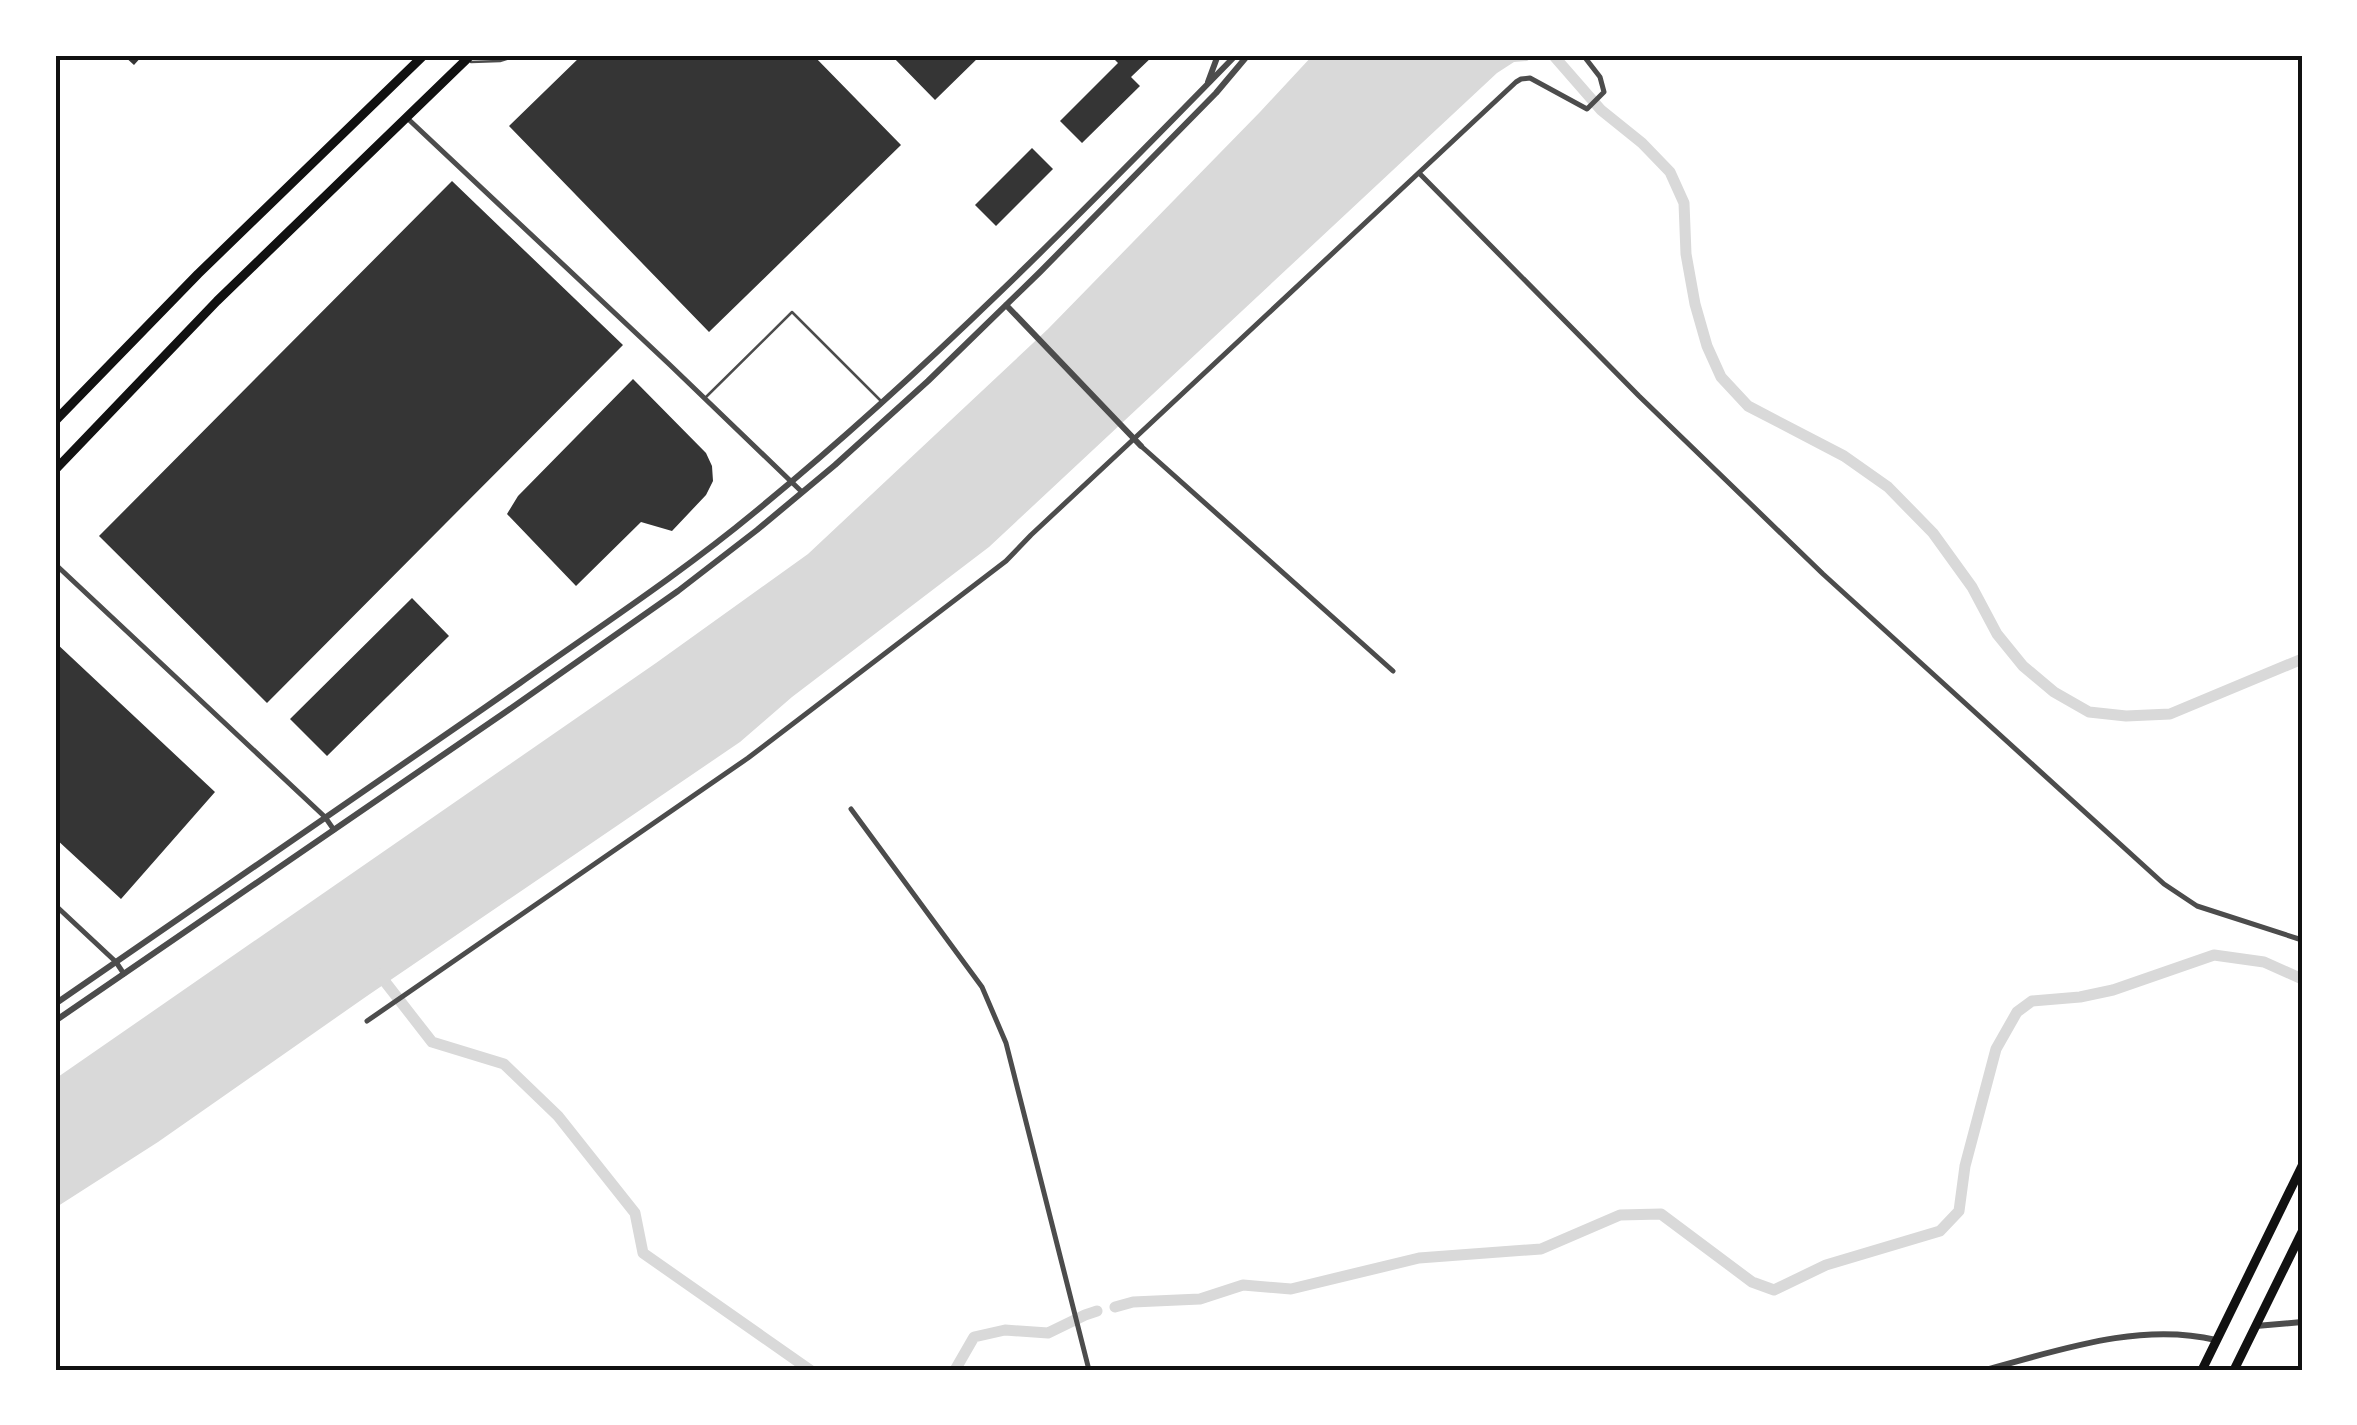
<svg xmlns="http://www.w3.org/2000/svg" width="2357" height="1425" viewBox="0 0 2357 1425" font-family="'DM Sans',sans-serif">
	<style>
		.water { fill: #d9d9d9 }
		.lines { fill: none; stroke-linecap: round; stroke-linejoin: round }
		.canal { stroke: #d9d9d9; stroke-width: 11 }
		.building { fill: #353535 }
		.service { stroke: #4c4c4c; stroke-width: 2.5 }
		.minor { stroke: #4c4c4c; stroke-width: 5 }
		.tertiary { stroke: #4c4c4c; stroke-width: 6 }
		.primary { stroke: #111; stroke-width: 9 }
		.trunk { stroke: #111; stroke-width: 9 }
		.neatline { fill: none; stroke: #111; stroke-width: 4 }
	</style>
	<rect width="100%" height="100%" fill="#fff"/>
	<path class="water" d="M 1313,55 L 1536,55 L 1527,61 L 1514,62 L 1497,73 L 989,547 L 792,697 L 740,742 L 367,996 L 158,1142 L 55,1208 L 55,1079 L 656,663 L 808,554 L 1048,329 L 1260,112 Z"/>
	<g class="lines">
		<path class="canal" d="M 1553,55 L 1601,110 L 1642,143 L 1670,172 L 1684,203 L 1686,254 L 1695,304 L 1707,346 L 1721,377 L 1748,406 L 1844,456 L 1888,487 L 1933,533 L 1972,587 L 1997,634 L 2023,666 L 2054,692 L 2089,712 L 2126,716 L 2170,714 L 2302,659
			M 379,974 L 432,1042 L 504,1064 L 558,1116 L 635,1213 L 643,1253 L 810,1370
			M 1115,1307 L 1133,1302 L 1200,1299 L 1243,1285 L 1291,1289 L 1419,1258 L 1541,1249 L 1620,1215 L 1661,1214 L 1752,1282 L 1774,1290 L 1826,1265 L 1940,1231 L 1959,1211 L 1965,1166 L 1996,1049 L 2017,1012 L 2032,1001 L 2080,997 L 2113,990 L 2214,955 L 2264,962 L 2302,979
			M 955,1370 L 974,1337 L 1005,1330 L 1048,1333 L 1085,1315 L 1097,1311"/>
	</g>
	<path class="building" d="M 123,55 L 143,55 L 134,65 Z
		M 582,55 L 813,55 L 901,145 L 709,332 L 509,126 Z
		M 891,55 L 981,55 L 935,100 Z
		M 1110,55 L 1154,55 L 1131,77 L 1140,86 L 1082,143 L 1060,121 L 1118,63 Z
		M 1032,148 L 1053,169 L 996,226 L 975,205 Z
		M 452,181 L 623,345 L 267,703 L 99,536 Z
		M 633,379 L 706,453 L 712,466 L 713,481 L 706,495 L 672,531 L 641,522 L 576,586 L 507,514 L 518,496 Z
		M 412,598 L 449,636 L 327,756 L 290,719 Z
		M 55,642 L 215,792 L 121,899 L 55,838 Z"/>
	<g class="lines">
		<path class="service" d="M 471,62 L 500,61 L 520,55
			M 706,397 L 792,312 L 881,401"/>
		<path class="minor" d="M 406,117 L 670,365 L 802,492
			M 1420,174 L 1639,396 L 1823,574 L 2164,884 L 2197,906 L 2302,940
			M 1141,446 L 1393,671
			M 55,564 L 325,817 L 334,830
			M 851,809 L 982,987 L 1006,1043 L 1089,1370
			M 55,905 L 116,962 L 124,974
			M 367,1021 L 748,758 L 1006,561 L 1031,535 L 1516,82 L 1521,79 L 1530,78 L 1587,109 L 1604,92 L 1600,77 L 1583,55"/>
		<path class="tertiary" d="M 1208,82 L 1218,55
			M 1006,305 L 1141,446
			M 55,1004 C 210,896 366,791 520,683 C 599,627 680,574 755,512 C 926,372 1081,214 1236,55
			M 55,1021 L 507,711 L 678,591 L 757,530 L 835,465 L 928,381 L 1040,272 L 1216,93 L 1248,55
			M 2256,1326 L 2302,1322
			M 1985,1370 C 2060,1350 2139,1322 2216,1340"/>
		<path class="primary" d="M 55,421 L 198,274 L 424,55
			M 55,470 L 217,301 L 471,55"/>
		<path class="trunk" d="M 2202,1370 L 2302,1166
			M 2234,1370 L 2302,1232"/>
	</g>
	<rect width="2357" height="1425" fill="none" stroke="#ffffff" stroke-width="115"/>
	<rect x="58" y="58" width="2242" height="1310" class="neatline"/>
</svg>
